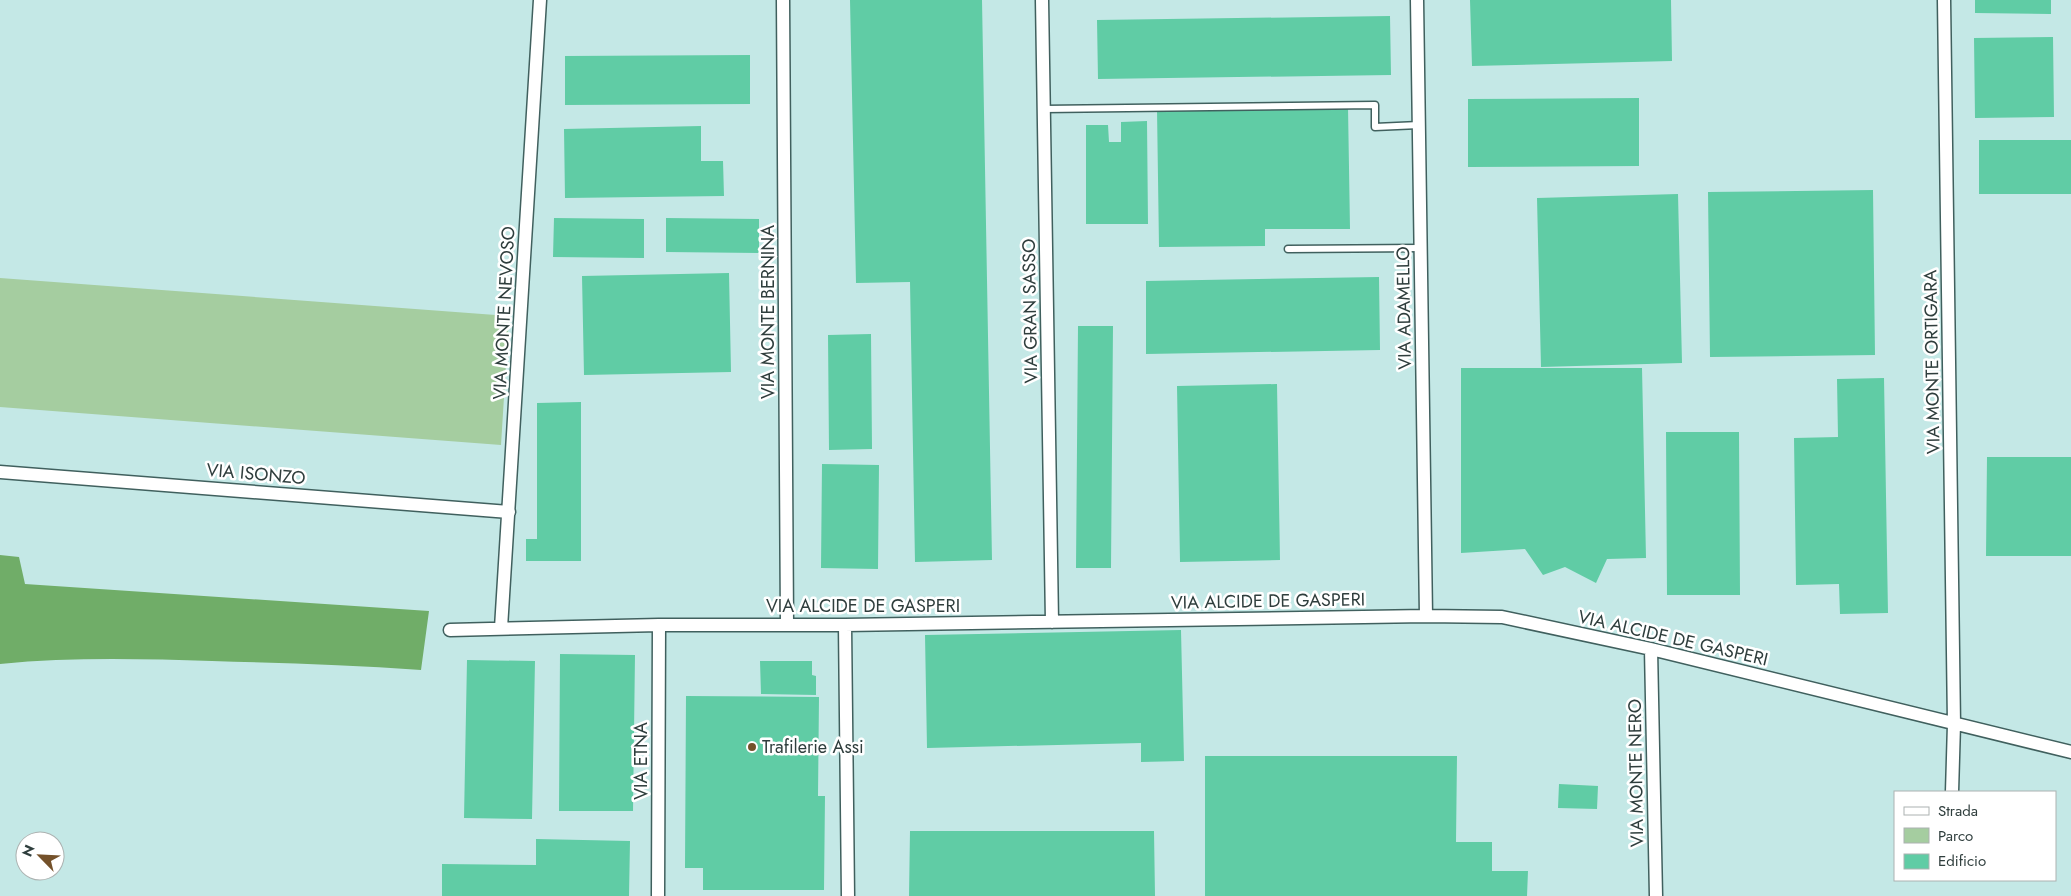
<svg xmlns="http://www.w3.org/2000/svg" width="2071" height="896" viewBox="0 0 2071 896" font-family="Jost,sans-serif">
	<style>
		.green { fill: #a5cda0 }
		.forest { fill: #70ad68 }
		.building { fill: #60cca5 }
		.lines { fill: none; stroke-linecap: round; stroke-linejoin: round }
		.lane-casing { stroke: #40605e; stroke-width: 9 }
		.street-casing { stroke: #40605e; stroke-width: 15 }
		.lane { stroke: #fff; stroke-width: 6 }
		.street { stroke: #fff; stroke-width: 12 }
		.poi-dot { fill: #74512a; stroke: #fff; stroke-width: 2 }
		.labels { text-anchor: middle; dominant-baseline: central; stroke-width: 5; stroke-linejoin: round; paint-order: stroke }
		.street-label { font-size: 18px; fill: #2f3e3d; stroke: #fff }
		.poi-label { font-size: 18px; fill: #2f3e3d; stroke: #fff; text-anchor: start }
	</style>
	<rect width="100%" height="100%" fill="#c4e8e6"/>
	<path class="green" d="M 0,278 L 509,316 L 501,445 L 0,407 Z"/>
	<path class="forest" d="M 0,555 L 19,557 L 25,584 L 429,611 L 421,670 C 351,665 282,663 212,661 C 142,659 70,657 0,664 Z"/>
	<path class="building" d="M 850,0 L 982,0 L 992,560 L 915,562 L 910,282 L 856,283 Z
		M 1470,0 L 1671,0 L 1672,61 L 1472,66 Z
		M 1975,0 L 2051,0 L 2051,14 L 1975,13 Z
		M 1390,16 L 1391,75 L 1098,79 L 1097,20 Z
		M 2053,37 L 2054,117 L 1975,118 L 1974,38 Z
		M 750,55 L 750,104 L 565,105 L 565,56 Z
		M 1639,98 L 1639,166 L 1468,167 L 1468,99 Z
		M 1348,107 L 1350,229 L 1265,229 L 1265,246 L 1159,247 L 1157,109 Z
		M 1147,121 L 1148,224 L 1086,224 L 1086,125 L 1108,125 L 1109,142 L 1121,142 L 1121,122 Z
		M 701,126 L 701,161 L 723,161 L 724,196 L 565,198 L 564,129 Z
		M 1979,140 L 2071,140 L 2071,194 L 1979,194 Z
		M 1873,190 L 1875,355 L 1710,357 L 1708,192 Z
		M 1678,194 L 1682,363 L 1541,367 L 1537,198 Z
		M 554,218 L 644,219 L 644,258 L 553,257 Z
		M 666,218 L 759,219 L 759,253 L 666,252 Z
		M 729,273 L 731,372 L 584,375 L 582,276 Z
		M 1379,277 L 1380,350 L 1146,354 L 1146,281 Z
		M 1078,326 L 1113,326 L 1111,568 L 1076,568 Z
		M 871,334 L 872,449 L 829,450 L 828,335 Z
		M 1461,368 L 1642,368 L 1646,558 L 1607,559 L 1596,583 L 1565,567 L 1543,575 L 1525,549 L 1461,553 Z
		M 1884,378 L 1888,613 L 1840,614 L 1839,584 L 1796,585 L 1794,438 L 1838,437 L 1837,379 Z
		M 1277,384 L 1280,560 L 1180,562 L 1177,386 Z
		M 581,402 L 581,561 L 526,561 L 526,539 L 537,539 L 537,403 Z
		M 1666,432 L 1739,432 L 1740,595 L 1667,595 Z
		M 1987,457 L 2071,457 L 2071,556 L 1986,556 Z
		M 822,464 L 879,465 L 878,569 L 821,568 Z
		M 1181,630 L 1184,761 L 1141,762 L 1141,743 L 927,748 L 925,635 Z
		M 560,654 L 635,655 L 633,811 L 559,811 Z
		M 467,660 L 535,661 L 532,819 L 464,818 Z
		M 760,661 L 812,661 L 812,675 L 816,676 L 816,695 L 761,694 Z
		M 686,696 L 819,697 L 818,796 L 825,796 L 824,890 L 703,890 L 703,868 L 685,868 Z
		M 1205,756 L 1457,756 L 1456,842 L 1492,842 L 1492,871 L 1528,871 L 1527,896 L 1205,896 Z
		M 1559,784 L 1598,786 L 1597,809 L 1558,808 Z
		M 910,831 L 1154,831 L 1155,896 L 909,896 Z
		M 536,839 L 630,841 L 629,896 L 442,896 L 442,864 L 536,865 Z"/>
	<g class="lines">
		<defs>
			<path id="lane" d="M 1044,109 L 1375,105 L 1375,127 L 1419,125
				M 1288,249 L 1421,248"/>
			<path id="street" d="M 783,0 L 787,624
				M 1042,0 L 1052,622
				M 1417,0 L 1426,616
				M 1944,0 L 1954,724 L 1952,792
				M 0,472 L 509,512
				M 845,625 L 848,896
				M 501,628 L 540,0
				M 450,630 L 659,625 L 845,625 L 1426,616 L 1502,617 L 1651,649 L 2071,752
				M 1651,649 L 1656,896
				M 658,896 L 659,625"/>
		</defs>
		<use href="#lane" class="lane-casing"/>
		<use href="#street" class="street-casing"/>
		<use href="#lane" class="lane"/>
		<use href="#street" class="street"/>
	</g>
	<circle class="poi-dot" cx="752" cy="747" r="5"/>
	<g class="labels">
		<g class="street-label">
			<text transform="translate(1404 308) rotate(-91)">VIA ADAMELLO</text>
			<text transform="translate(1030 311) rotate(-91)">VIA GRAN SASSO</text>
			<text transform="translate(768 312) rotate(-90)">VIA MONTE BERNINA</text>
			<text transform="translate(504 313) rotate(-87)">VIA MONTE NEVOSO</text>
			<text transform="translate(1932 362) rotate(-91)">VIA MONTE ORTIGARA</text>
			<text transform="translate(256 474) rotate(5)">VIA ISONZO</text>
			<text transform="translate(1268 601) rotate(-1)">VIA ALCIDE DE GASPERI</text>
			<text x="863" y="606">VIA ALCIDE DE GASPERI</text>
			<text transform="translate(1673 638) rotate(13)">VIA ALCIDE DE GASPERI</text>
			<text transform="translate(641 761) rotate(-90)">VIA ETNA</text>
			<text transform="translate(1636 773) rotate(-91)">VIA MONTE NERO</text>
		</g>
		<g class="poi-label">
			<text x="762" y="747">Trafilerie Assi</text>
		</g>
	</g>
	<rect x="1894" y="791" width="162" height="90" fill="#ffffff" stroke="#acb2b1"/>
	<rect x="1904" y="807" width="25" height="8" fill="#ffffff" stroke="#acb2b1"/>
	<text x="1938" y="816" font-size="15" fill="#2f3e3d">Strada</text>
	<rect x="1904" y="828" width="25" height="15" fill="#a5cda0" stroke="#acb2b1"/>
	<text x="1938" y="841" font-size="15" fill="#2f3e3d">Parco</text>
	<rect x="1904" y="854" width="25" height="15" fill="#60cca5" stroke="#acb2b1"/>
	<text x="1938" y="866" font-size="15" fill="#2f3e3d">Edificio</text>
	<g transform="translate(40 856) rotate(294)"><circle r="24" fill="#ffffff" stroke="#acb2b1"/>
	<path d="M0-4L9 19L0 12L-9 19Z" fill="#74512a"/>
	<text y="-8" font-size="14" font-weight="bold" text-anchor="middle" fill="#2f3e3d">N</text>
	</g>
</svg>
